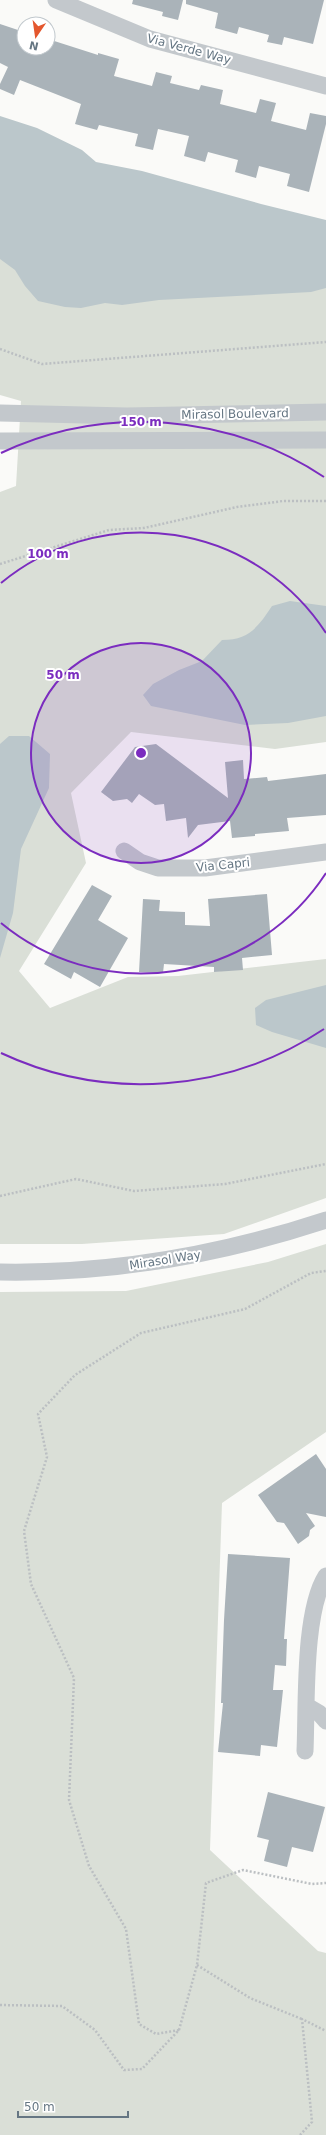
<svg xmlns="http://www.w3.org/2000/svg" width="326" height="2135" viewBox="0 0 326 2135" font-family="'DejaVu Sans',sans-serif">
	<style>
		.green { fill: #dadfd7 }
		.water { fill: #bbc7cb }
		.building { fill: #aab3b9 }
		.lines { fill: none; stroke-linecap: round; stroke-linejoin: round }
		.path { stroke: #bbbfc2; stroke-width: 2.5; stroke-dasharray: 2 2; stroke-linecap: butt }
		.minor { stroke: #c3c8cc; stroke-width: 17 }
		.ring { fill: none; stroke: #7b2cbf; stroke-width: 2 }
		.labels { text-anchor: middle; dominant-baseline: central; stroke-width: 4; stroke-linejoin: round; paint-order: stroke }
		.street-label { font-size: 12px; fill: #657683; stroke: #fff }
		.centre { fill: #7b2cbf; stroke: #fff; stroke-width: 2 }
		.ring-label { font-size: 12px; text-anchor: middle; font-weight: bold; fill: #7b2cbf; stroke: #fff; stroke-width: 4; stroke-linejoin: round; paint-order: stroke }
	</style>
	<rect width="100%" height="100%" fill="#fafaf8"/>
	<path class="green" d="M 0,161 L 326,251 L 326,742 L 275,749 L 131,732 L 71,793 L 86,863 L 19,971 L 50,1008 L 128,977 L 178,976 L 326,959 L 326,1198 L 224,1234 L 82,1244 L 0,1244 L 0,492 L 16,486 L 21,401 L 0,395 Z
		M 326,1244 L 326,1432 L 222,1503 L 210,1850 L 318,1951 L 326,1953 L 326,2135 L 0,2135 L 0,1292 L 126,1291 L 268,1262 Z"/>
	<path class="water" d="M 0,116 L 37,128 L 82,150 L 96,162 L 142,171 L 261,204 L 326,220 L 326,288 L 311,292 L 159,300 L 122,305 L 105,303 L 81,308 L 65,307 L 38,301 L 25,286 L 15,270 L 0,259 Z
		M 290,601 L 326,606 L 326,716 L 288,723 L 245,725 L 151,706 L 143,695 L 153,684 L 179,670 L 202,661 L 222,640 C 249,640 258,627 272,606 Z
		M 9,736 L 29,736 L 50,754 L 49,788 L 21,849 L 13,913 L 0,958 L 0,744 Z
		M 326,985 L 326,1048 L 272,1032 L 256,1025 L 255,1008 L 266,1000 Z"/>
	<path class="building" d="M 133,0 L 183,0 L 178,20 L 162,16 L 163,12 L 132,4 Z
		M 186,0 L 324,0 L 313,44 L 284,37 L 282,45 L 267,42 L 269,35 L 239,27 L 237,34 L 215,28 L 218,13 L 186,4 Z
		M 0,24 L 24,32 L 24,48 L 48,48 L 48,39 L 98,55 L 98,53 L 119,59 L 114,76 L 152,86 L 156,72 L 172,76 L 170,83 L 199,90 L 201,85 L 223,90 L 220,104 L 256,113 L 260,99 L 276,103 L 271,121 L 306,130 L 310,113 L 326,116 L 326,124 L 309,192 L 287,186 L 290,174 L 259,166 L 256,178 L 235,172 L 238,160 L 208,152 L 205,162 L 184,156 L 189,136 L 158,129 L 153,150 L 135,146 L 138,134 L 99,125 L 97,130 L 75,124 L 81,104 L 20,80 L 14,95 L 0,89 L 0,84 L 8,67 L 0,63 Z
		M 156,744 L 228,798 L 225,762 L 243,760 L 244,779 L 267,777 L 268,781 L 326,774 L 326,815 L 287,818 L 289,831 L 255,834 L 255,836 L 232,838 L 230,821 L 198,825 L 188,838 L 186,818 L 166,821 L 164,804 L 155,805 L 139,794 L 132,803 L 127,799 L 113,801 L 101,792 L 135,747 Z
		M 92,885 L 112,896 L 98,920 L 128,938 L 100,987 L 74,972 L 71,979 L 44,964 Z
		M 267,894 L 272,955 L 242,958 L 243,970 L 214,972 L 214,967 L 164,964 L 163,973 L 139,972 L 143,899 L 160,900 L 159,911 L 185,912 L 185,925 L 210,926 L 208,899 Z
		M 316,1454 L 326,1469 L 326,1517 L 306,1513 L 315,1526 L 310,1530 L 309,1536 L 298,1544 L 284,1523 L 277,1522 L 258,1495 Z
		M 228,1554 L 290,1558 L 284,1639 L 287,1639 L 286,1666 L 275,1665 L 273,1690 L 283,1690 L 277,1747 L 261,1745 L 260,1756 L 218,1752 L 223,1703 L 221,1703 L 224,1620 Z
		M 268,1792 L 325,1807 L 313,1852 L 292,1847 L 287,1867 L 264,1861 L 269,1840 L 257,1837 Z"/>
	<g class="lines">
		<path class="path" d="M 0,349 L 42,364 L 326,342
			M 0,564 L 109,530 L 144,528 L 237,507 L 283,501 L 326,501
			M 0,1196 L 76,1179 L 134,1191 L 225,1184 L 326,1164
			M 197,1965 L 250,1998 L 302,2019
			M 0,2005 L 62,2006 L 95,2030 L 124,2070 L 142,2069 L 179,2030 L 197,1965 L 206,1883 L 243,1870 L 312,1884 L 326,1883
			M 179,2030 L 156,2034 L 139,2024 L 126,1929 L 89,1866 L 69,1800 L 74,1678 L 31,1584 L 24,1531 L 47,1457 L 38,1414 L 75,1375 L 141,1333 L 245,1309 L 311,1273 L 326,1271
			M 300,2135 L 312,2122 L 302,2019 L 326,2031"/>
		<path class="minor" d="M 56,0 L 150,39 L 326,86
			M 0,413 L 127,416 L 326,412
			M 0,441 L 326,440
			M 124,851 L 140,862 L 158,868 L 205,868 L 326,852
			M 0,1272 C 112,1274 220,1255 326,1220
			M 307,1706 L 319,1713 L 326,1721
			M 305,1751 C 307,1706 303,1612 326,1576"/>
	</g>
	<circle cx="141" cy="753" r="110" fill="#7b2cbf" fill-opacity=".12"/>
	<g class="ring">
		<circle cx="141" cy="753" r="110"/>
		<path d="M326 873A220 220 0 0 1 1 923M1 583A220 220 0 0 1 326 633"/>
		<path d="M324 1029A331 331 0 0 1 1 1053M1 453A331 331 0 0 1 324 477"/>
	</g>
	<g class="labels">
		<g class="street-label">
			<text transform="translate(189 49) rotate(15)">Via Verde Way</text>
			<text transform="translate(235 414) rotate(-1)">Mirasol Boulevard</text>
			<text transform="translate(223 865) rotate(-6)">Via Capri</text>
			<text transform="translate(165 1260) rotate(-9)">Mirasol Way</text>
		</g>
	</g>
	<circle cx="141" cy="753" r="6" class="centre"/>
	<g class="ring-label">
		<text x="141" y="426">150 m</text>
		<text x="48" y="558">100 m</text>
		<text x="63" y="679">50 m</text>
	</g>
	<g transform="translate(36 36) rotate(193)"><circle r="19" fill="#ffffff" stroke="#c1c8cd"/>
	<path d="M0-3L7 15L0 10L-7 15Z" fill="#e4572e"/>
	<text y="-6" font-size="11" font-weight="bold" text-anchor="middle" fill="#657683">N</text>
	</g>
	<path d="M18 2111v6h110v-6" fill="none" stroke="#657683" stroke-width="2"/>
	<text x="24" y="2111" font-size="12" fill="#657683" stroke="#ffffff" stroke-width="3" paint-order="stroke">50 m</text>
</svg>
